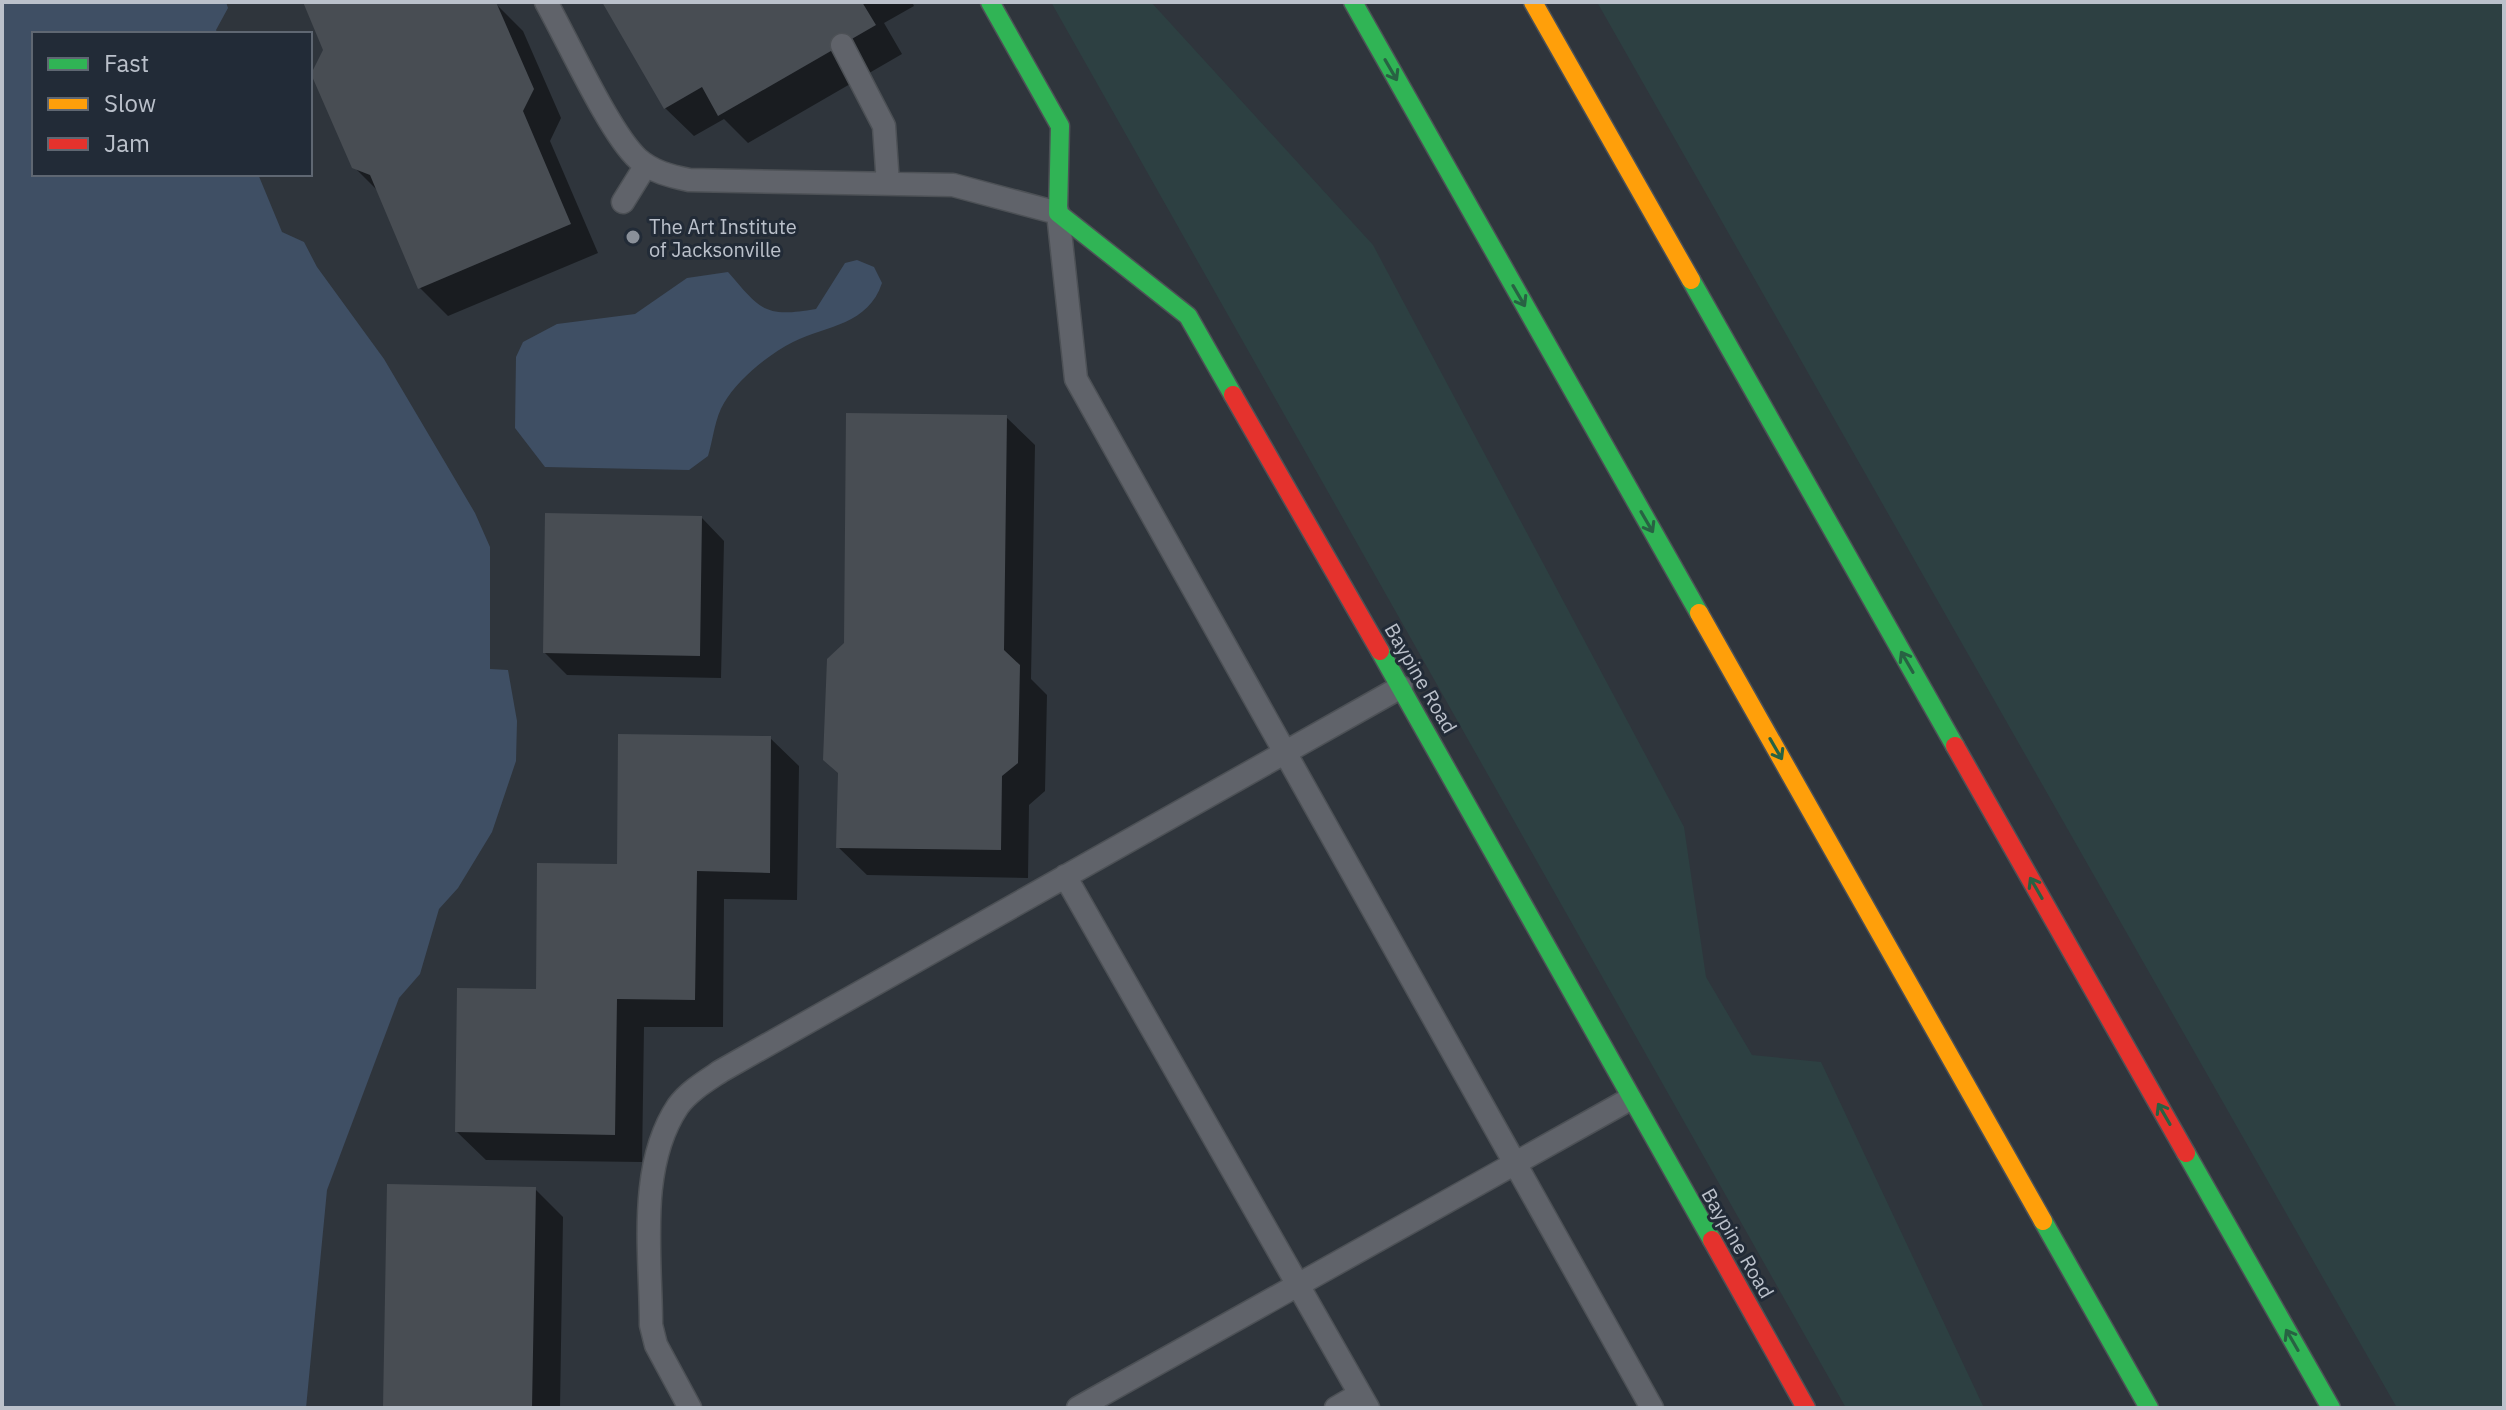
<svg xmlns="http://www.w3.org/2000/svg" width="2506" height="1410" viewBox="0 0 2506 1410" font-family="'IBM Plex Sans',sans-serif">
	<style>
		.green { fill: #2d4042 }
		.water { fill: #3f4f64 }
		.shadow { fill: #0007 }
		.building { fill: #484d53 }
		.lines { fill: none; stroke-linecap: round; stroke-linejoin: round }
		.lane-casing { stroke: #4d5156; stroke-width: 25 }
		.fast-casing { stroke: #4d5156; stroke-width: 21 }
		.slow-casing { stroke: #4d5156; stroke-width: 21 }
		.jam-casing { stroke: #4d5156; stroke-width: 21 }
		.lane { stroke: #60636a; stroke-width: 22 }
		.fast { stroke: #30b455; stroke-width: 18 }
		.slow { stroke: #ff9f0a; stroke-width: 18 }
		.jam { stroke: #e5322d; stroke-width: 18 }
		.oneway { stroke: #286243 }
		.poi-dot { fill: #8a9099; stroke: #222b37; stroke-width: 3 }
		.labels { text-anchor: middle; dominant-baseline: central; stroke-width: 6; stroke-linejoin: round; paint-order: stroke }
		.poi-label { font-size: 20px; fill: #bbc1cb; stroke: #222b37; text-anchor: start }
		.street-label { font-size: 20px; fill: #bbc1cb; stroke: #222b37 }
	</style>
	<rect width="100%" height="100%" fill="#2f353c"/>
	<path class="green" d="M 1051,2 L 1151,2 L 1373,245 L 1684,827 L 1706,977 L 1752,1055 L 1821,1062 L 1984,1408 L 1846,1408 Z
		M 1597,2 L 2504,2 L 2504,1408 L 2397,1408 Z"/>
	<path class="water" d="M 2,2 L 226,2 L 228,8 L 216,30 L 218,34 L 34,34 L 34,174 L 258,174 L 282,232 L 304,242 L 317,267 L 384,359 L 475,513 L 490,547 L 490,669 L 508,670 L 517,721 L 516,761 L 492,832 L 458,888 L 439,909 L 420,974 L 399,998 L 327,1190 L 306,1408 L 2,1408 Z
		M 857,260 L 874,267 L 882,283 C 868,325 828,325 793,342 C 769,354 738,379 724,403 C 715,417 713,440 708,456 L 689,470 L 545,467 L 515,428 L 516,357 L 523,342 L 557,324 L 635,314 L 687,278 L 728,272 C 761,310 764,318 816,309 L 845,263 Z"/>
	<path class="shadow" d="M 305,2 L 494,2 L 523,31 L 561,118 L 550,141 L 598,253 L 448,316 L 420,288 L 379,192 L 354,167 L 325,50 Z
		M 604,2 L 912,2 L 914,6 L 884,23 L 902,54 L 748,143 L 724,119 L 694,136 L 665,108 Z
		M 1006,417 L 1035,445 L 1031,679 L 1047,695 L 1045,791 L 1029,805 L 1028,878 L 867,875 L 838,847 L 846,644 Z
		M 702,518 L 724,541 L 721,678 L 567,675 L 545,653 Z
		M 770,738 L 799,766 L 797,900 L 724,899 L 723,1027 L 644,1027 L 642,1162 L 486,1160 L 457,1132 L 538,991 L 619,866 Z
		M 535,1189 L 563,1217 L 560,1408 L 385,1408 Z"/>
	<path class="building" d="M 303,2 L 496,2 L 534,89 L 523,111 L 571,224 L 418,289 L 370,175 L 352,168 L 311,74 L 323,50 Z
		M 602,2 L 862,2 L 876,25 L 718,116 L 702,87 L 664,109 Z
		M 846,413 L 1007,415 L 1004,650 L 1020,665 L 1018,763 L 1002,776 L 1001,850 L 836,848 L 838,773 L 823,760 L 827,659 L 844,643 Z
		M 545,513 L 702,516 L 700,656 L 543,653 Z
		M 618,734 L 771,736 L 770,873 L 697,871 L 695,1000 L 617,999 L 615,1135 L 455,1132 L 457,988 L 536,989 L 537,863 L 617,864 Z
		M 387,1184 L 536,1187 L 532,1408 L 383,1408 Z"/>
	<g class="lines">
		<defs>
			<path id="lane" d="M 546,2 C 567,39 610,134 638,159 C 653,172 670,176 689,180 L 953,185 L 1058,213 L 1076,379 L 1652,1408
				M 842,45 L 884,126 L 888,184
				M 623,202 L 646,165
				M 1065,876 L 1368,1408
				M 690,1408 L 656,1345 L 651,1325 C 651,1255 637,1167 678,1106 C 689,1091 706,1081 721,1071 L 1401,687
				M 1078,1408 L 1630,1099
				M 1336,1408 L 1360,1394"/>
			<path id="fast" d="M 990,2 L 1060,126 L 1058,213 L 1188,316 L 1233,395
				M 1353,2 L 1699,613
				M 1691,280 L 1955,746
				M 1380,651 L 1712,1240
				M 2186,1153 L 2331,1408
				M 2043,1221 L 2149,1408"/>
			<path id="slow" d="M 1533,2 L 1691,280
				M 1699,613 L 2043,1221"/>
			<path id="jam" d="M 1233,395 L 1380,651
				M 1955,746 L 2186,1153
				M 1712,1240 L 1806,1408"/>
		</defs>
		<use href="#lane" class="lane-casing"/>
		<use href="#fast" class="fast-casing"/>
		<use href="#slow" class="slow-casing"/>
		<use href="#jam" class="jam-casing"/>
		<use href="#lane" class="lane"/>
		<use href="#fast" class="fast"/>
		<use href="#slow" class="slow"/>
		<use href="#jam" class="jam"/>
	</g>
	<defs><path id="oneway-shaft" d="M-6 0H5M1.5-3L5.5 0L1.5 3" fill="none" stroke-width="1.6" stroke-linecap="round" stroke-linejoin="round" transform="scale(2)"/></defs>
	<g class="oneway">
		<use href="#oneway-shaft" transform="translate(1391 70) rotate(60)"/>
		<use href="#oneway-shaft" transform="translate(1519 296) rotate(60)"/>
		<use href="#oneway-shaft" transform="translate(1647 522) rotate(60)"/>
		<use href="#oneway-shaft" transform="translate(1907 662) rotate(-120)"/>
		<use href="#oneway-shaft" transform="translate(1776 749) rotate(60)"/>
		<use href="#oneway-shaft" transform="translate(2036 888) rotate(-120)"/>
		<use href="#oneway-shaft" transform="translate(2164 1114) rotate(-120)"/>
		<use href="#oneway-shaft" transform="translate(2292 1340) rotate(-120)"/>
	</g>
	<circle class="poi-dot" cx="633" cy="237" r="8"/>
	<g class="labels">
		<g class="poi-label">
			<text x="649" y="226">The Art Institute<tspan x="649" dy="23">of Jacksonville</tspan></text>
		</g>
		<g class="street-label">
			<text transform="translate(1421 678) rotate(60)">Baypine Road</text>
			<text transform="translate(1738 1243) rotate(60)">Baypine Road</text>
		</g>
	</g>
	<rect width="2506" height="1410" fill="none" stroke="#bbc1cb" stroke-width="8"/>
	<rect x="32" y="32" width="280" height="144" fill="#222b37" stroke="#5f6772" stroke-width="2"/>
	<rect x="48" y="58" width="40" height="12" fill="#30b455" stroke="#5f6772" stroke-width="2"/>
	<text x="104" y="72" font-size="24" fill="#bbc1cb">Fast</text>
	<rect x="48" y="98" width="40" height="12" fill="#ff9f0a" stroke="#5f6772" stroke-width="2"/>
	<text x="104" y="112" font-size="24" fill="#bbc1cb">Slow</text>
	<rect x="48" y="138" width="40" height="12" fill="#e5322d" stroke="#5f6772" stroke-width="2"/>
	<text x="104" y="152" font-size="24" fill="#bbc1cb">Jam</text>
</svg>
